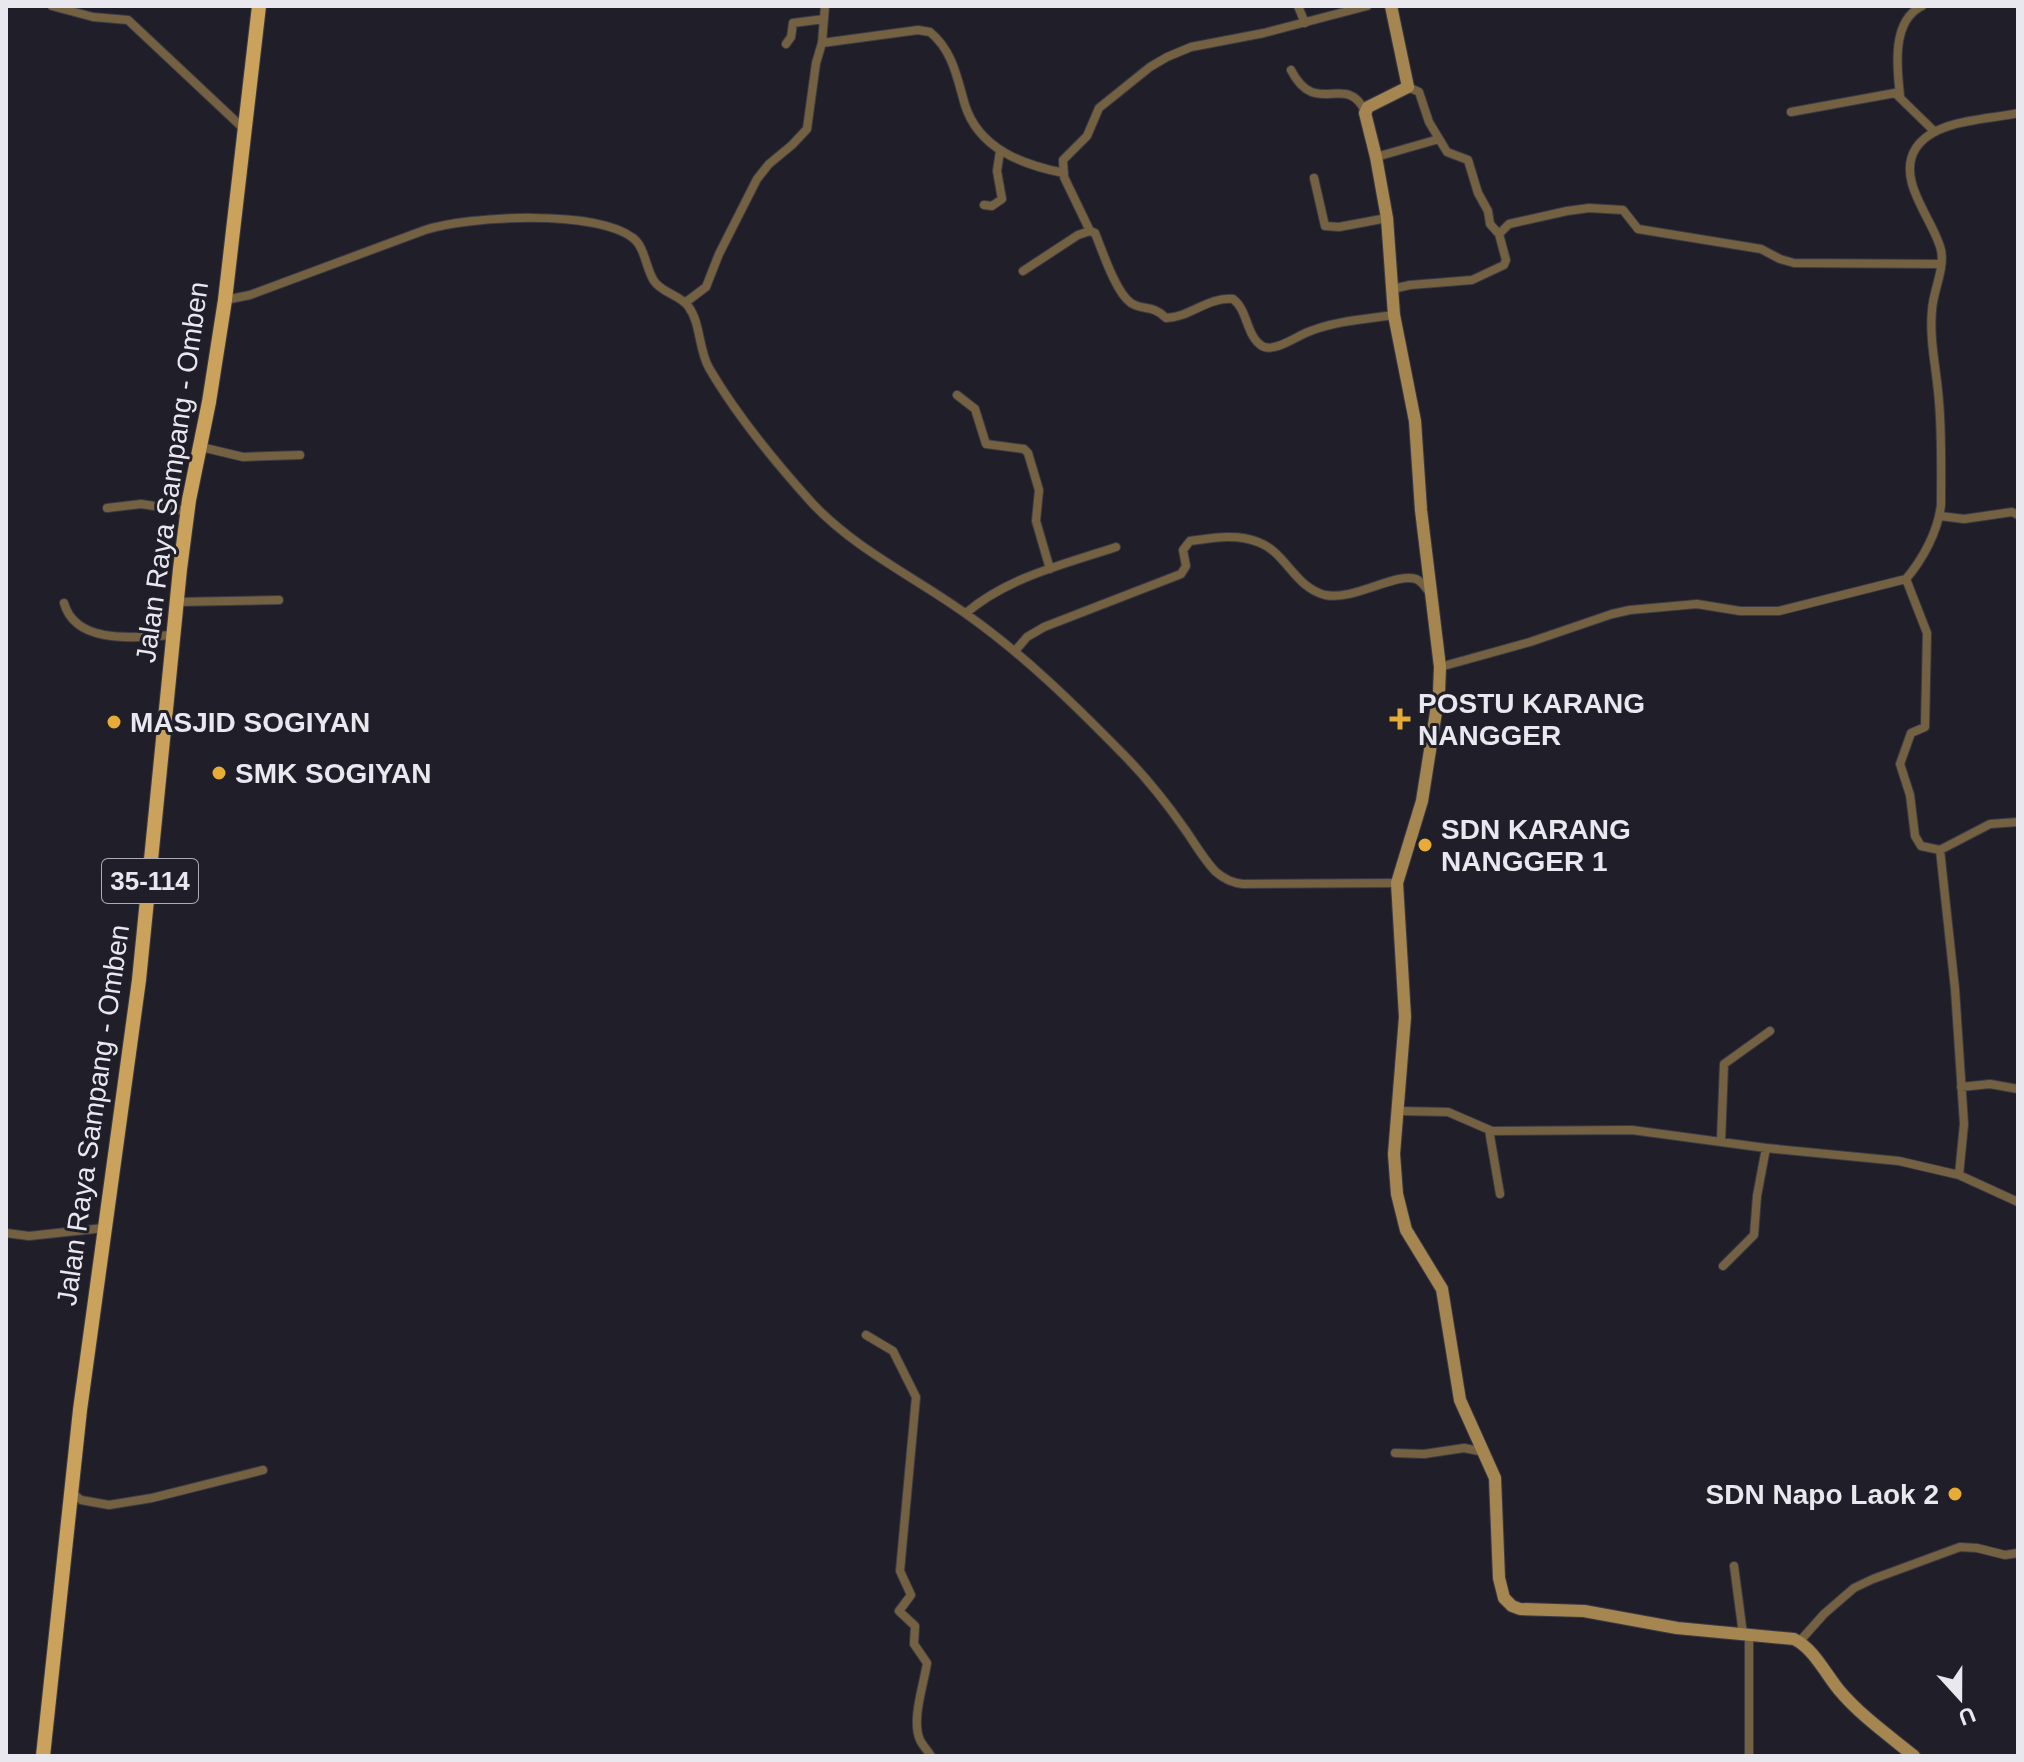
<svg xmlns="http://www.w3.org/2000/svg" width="2024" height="1762" viewBox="0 0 2024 1762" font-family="Arial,sans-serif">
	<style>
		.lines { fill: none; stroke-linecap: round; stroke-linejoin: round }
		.street-casing { stroke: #3c3b45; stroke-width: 10 }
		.secondary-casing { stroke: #3c3b45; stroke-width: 14 }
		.primary-casing { stroke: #3c3b45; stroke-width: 16 }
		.street { stroke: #746141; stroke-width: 8 }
		.secondary { stroke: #a58550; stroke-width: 12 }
		.primary { stroke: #caa25c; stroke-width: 14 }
		.poi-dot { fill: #e7ac37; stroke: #201f29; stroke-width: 3 }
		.labels { text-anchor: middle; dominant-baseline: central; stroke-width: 6; stroke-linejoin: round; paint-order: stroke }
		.shield { fill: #201f29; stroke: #adacb4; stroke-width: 2 }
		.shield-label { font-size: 26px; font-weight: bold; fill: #e9e8ef }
		.street-label { font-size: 28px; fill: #e9e8ef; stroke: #201f29 }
		.poi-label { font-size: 28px; font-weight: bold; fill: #e9e8ef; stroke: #201f29; text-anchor: start }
	</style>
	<rect width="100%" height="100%" fill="#201f29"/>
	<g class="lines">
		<defs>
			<path id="street" d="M 52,6 L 93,17 L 128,20 L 244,129
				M 825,6 L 822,43 L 918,30 L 930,32 C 953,51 957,78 965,105 C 979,149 1023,165 1064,173
				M 1298,6 L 1305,23
				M 786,44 L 791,37 L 793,23 L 824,19
				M 1291,70 C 1316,119 1345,71 1365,111
				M 1408,87 L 1419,92 L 1429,122 L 1447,152 L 1468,160 L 1478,193 L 1488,211 L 1490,224 L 1499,234
				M 1900,96 C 1897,68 1891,21 1922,6
				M 1791,112 L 1895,93 L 1935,132
				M 2018,113 C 1988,120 1935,119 1916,148 C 1895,180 1934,220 1941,250 C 1945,269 1933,291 1932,310 C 1929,341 1937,371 1939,402 C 1942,436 1941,471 1941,505 C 1938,531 1923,559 1906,579 L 1927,633 L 1925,727 L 1911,733 L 1900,764 L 1910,795 L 1915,836 L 1921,846 L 1940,850 L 1990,824 L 2018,822
				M 1376,157 L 1439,139
				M 1314,178 L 1325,226 L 1339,227 L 1387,218
				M 984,205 L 992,206 L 1002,199 L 997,171 L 1000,151
				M 1090,231 L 1064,177 L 1063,160 L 1087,136 L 1099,108 L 1150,67 L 1167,57 L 1191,47 L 1264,33 L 1367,6
				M 1023,271 L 1078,235 L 1090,231 L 1095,233 C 1102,250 1116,293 1131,303 C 1143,311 1152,304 1166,318 C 1191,317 1207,297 1233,299 C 1248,310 1246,336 1262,346 C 1274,353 1297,336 1308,332 C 1335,321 1366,319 1394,315
				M 1392,289 L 1410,285 L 1472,280 L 1504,265 L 1506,260 L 1499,234 L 1509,224 L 1567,211 L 1589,208 L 1623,210 L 1638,229 L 1761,249 L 1780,259 L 1794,263 L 1941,264
				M 225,300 L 250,295 L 425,230 C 468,216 596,209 633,238 C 645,247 646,269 654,281 C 662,293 680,295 688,306 C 701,323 698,348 709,368 C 737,416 775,462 812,503 C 857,551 917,578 969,616 C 1025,656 1074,704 1122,753 C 1145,776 1165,801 1184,828 C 1194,842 1204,860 1216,872 C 1224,879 1233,883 1243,884 L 1397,883
				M 686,302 L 706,287 L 719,254 L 757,179 L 769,164 L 792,145 L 807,129 L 816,63 L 822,43
				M 957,395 L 975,409 L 986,444 L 1024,449 L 1028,453 L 1039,490 L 1036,521 L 1050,569
				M 201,447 L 243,457 L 300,455
				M 107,508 L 141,504 L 188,511
				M 1940,516 L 1964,519 L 2012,512 L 2018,515
				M 176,602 L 279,600
				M 64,603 C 76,646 138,637 172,635
				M 966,613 C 1008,577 1065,564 1116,547
				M 1015,651 L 1027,637 L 1044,627 L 1181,574 L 1186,566 L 1183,550 L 1190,541 C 1212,538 1236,533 1258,542 C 1286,552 1294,587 1325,595 C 1354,601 1396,572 1416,579 C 1422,581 1425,587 1429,592
				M 1440,667 L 1530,642 L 1612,614 L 1630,610 L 1697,604 L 1740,611 L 1779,611 L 1906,579
				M 1940,850 L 1955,989 L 1964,1124 L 1959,1175
				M 1961,1087 L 1990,1084 L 2018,1089
				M 1398,1111 L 1448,1112 L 1492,1131 L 1632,1130 L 1766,1148 L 1899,1161 L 1959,1175 L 2018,1202
				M 1489,1130 L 1500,1194
				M 1721,1141 L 1724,1064 L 1770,1031
				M 6,1233 L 29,1236 L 104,1228
				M 1723,1266 L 1754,1235 L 1757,1196 L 1766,1148
				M 866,1335 L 893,1351 L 916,1397 L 900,1571 L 911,1595 L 899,1611 L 915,1626 L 914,1644 L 927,1663 C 924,1684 911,1720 920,1740 C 923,1746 928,1751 931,1756
				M 1395,1453 L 1424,1454 L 1464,1448 L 1484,1452
				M 71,1492 L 81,1500 L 109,1505 L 152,1498 L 263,1470
				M 1734,1566 L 1743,1634
				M 1799,1642 L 1824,1614 L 1854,1588 L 1873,1579 L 1960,1547 L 1977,1548 L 2005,1555 L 2018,1553
				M 1749,1756 L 1749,1634"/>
			<path id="secondary" d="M 1391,6 L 1408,87 L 1368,107 L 1365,113 L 1376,157 L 1387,218 L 1394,315 L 1415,421 L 1421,510 L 1440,667 L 1439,693 L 1422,801 L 1397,883 L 1405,1017 L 1394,1154 L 1397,1194 L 1406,1230 L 1442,1289 L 1460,1400 L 1495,1478 L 1499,1578 L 1504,1598 L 1512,1606 L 1520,1609 L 1584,1611 L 1677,1628 L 1794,1639 C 1814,1649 1825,1673 1839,1690 C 1860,1715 1888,1735 1914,1756"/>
			<path id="primary" d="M 43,1756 L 80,1410 L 139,980 L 180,569 L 189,500 L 209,402 L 225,300 L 259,6"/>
		</defs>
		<use href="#street" class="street-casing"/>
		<use href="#secondary" class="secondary-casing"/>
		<use href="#primary" class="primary-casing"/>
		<use href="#street" class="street"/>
		<use href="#secondary" class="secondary"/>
		<use href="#primary" class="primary"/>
	</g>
	<g class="poi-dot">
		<path d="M1396 707h8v8h8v8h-8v8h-8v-8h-8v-8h8z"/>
		<circle cx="114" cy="722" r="8"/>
		<circle cx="219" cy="773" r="8"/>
		<circle cx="1425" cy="845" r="8"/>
		<circle cx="1955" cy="1494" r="8"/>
	</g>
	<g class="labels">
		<rect class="shield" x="102" y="859" width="96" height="44" rx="6"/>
		<g class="shield-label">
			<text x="150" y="881">35-114</text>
		</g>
		<g class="street-label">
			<text transform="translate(172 472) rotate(-82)">Jalan Raya Sampang - Omben</text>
			<text transform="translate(93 1115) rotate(-82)">Jalan Raya Sampang - Omben</text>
		</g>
		<g class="poi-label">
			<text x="1418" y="703">POSTU KARANG<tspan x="1418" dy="32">NANGGER</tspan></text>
			<text x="130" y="722">MASJID SOGIYAN</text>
			<text x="235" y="773">SMK SOGIYAN</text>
			<text x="1441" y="829">SDN KARANG<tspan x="1441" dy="32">NANGGER 1</tspan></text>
			<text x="1939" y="1494" text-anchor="end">SDN Napo Laok 2</text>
		</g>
	</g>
	<rect width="2024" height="1762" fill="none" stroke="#e9e8ef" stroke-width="16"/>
	<g transform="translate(1960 1698) rotate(159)" stroke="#201f29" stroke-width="6" paint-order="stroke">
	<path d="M0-6L14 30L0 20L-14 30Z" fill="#e9e8ef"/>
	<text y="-12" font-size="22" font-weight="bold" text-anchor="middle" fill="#e9e8ef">U</text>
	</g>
</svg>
